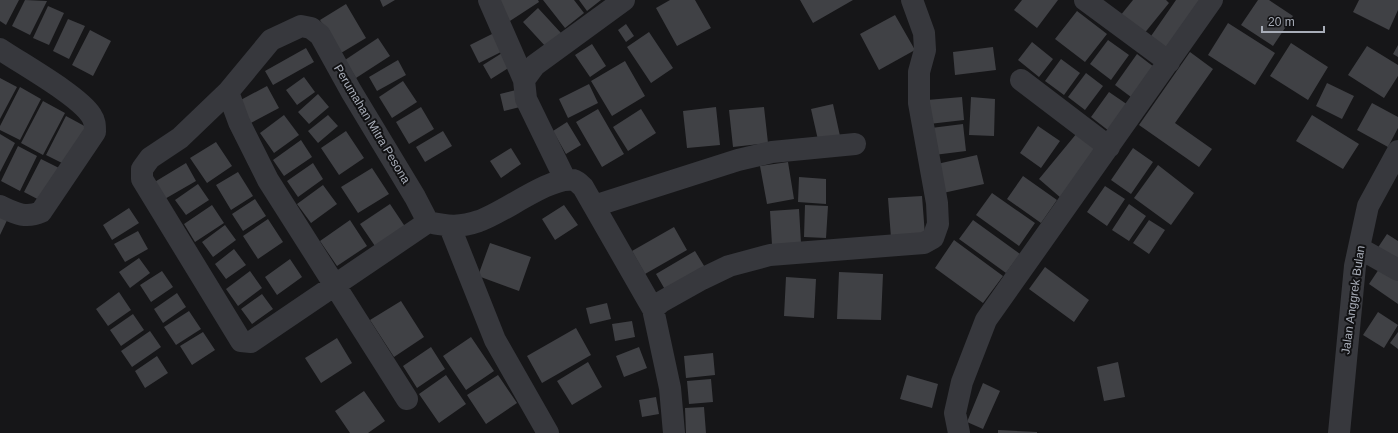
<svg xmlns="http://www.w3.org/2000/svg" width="1398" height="433" viewBox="0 0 1398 433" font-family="Helvetica,sans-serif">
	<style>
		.building { fill: #404145 }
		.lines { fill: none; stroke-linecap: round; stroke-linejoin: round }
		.minor { stroke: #37383d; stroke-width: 22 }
		.labels { text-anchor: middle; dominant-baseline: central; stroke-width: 4; stroke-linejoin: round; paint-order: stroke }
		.street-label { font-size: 12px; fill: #a8adb8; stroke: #111113 }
	</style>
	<rect width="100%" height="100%" fill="#161618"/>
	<path class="building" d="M 0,0 L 19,0 L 6,25 L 0,21 Z
		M 25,0 L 47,1 L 30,35 L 12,26 Z
		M 380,0 L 395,0 L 383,7 Z
		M 492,0 L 538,0 L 539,2 L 507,23 Z
		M 543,0 L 574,0 L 584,13 L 565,28 Z
		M 579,0 L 601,0 L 587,11 Z
		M 670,0 L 695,0 L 711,28 L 677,46 L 656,8 Z
		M 800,0 L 853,0 L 813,23 Z
		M 1022,0 L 1058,0 L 1037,28 L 1014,10 Z
		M 1133,0 L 1166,0 L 1169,3 L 1143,35 L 1120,16 Z
		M 1176,0 L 1205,0 L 1169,53 L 1149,39 Z
		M 1258,0 L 1269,0 L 1293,16 L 1273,46 L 1241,25 Z
		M 1359,0 L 1398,0 L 1398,10 L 1389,30 L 1353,12 Z
		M 346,4 L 366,38 L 341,53 L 320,20 Z
		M 48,6 L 64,13 L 49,45 L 33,38 Z
		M 538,8 L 561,33 L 546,47 L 523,22 Z
		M 1077,11 L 1107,34 L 1085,62 L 1055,39 Z
		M 895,15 L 915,50 L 879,70 L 860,34 Z
		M 68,19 L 85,26 L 69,59 L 53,51 Z
		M 1228,23 L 1275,53 L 1255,85 L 1208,55 Z
		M 626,24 L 634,36 L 626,42 L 618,30 Z
		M 90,30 L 111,41 L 93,76 L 72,65 Z
		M 649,32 L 673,68 L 651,83 L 627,47 Z
		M 494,33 L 503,51 L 479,63 L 470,45 Z
		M 378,38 L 390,56 L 356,78 L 345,60 Z
		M 1108,40 L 1129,55 L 1111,80 L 1090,64 Z
		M 1032,42 L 1053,59 L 1039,77 L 1018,60 Z
		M 1291,43 L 1328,67 L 1308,100 L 1270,76 Z
		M 592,44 L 606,66 L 590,77 L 575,55 Z
		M 1398,45 L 1398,57 L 1393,54 Z
		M 1367,46 L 1398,65 L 1398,76 L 1384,98 L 1348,75 Z
		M 993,47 L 996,70 L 955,75 L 953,52 Z
		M 306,48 L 314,62 L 273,85 L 265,71 Z
		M 1190,52 L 1213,69 L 1175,123 L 1212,149 L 1199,167 L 1139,125 Z
		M 502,53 L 510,67 L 491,79 L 483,65 Z
		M 1137,54 L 1154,67 L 1131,97 L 1115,85 Z
		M 1061,59 L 1080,73 L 1064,95 L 1045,81 Z
		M 398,60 L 406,75 L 377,91 L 369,77 Z
		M 625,61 L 645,96 L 612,116 L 591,81 Z
		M 1086,73 L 1103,86 L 1085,110 L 1068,97 Z
		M 304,77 L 315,92 L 297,105 L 286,90 Z
		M 0,78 L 17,87 L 0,119 Z
		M 403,81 L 417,102 L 392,118 L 379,97 Z
		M 1327,83 L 1354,96 L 1342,119 L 1316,106 Z
		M 589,84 L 598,103 L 568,118 L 559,99 Z
		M 267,86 L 279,108 L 249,124 L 237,102 Z
		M 20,87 L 41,99 L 20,140 L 0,130 L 0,126 Z
		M 516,90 L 520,107 L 504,111 L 500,94 Z
		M 1109,92 L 1128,105 L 1109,131 L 1091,117 Z
		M 318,94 L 329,107 L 309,124 L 298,112 Z
		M 962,97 L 964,120 L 929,124 L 927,100 Z
		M 971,97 L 995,99 L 994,136 L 969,135 Z
		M 43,101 L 65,113 L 43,155 L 21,143 Z
		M 1372,103 L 1398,117 L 1398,128 L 1388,147 L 1357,130 Z
		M 833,104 L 840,136 L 818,140 L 811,109 Z
		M 421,107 L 434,129 L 409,144 L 396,122 Z
		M 716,107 L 720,145 L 687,148 L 683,111 Z
		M 764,107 L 768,143 L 733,147 L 729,110 Z
		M 598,109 L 624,154 L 602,167 L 576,122 Z
		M 641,109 L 656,133 L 628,151 L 613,127 Z
		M 284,115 L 299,135 L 274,153 L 260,133 Z
		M 328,115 L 338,126 L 318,143 L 308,131 Z
		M 1312,115 L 1359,144 L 1343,169 L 1296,141 Z
		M 66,116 L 90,129 L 70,167 L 46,155 Z
		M 567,122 L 581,145 L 566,154 L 553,131 Z
		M 963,124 L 966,151 L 934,155 L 931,128 Z
		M 1038,126 L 1060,141 L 1041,168 L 1020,153 Z
		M 346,131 L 364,158 L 339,175 L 321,148 Z
		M 443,131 L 452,146 L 425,162 L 416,147 Z
		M 1077,133 L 1099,151 L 1061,198 L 1039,179 Z
		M 0,134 L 15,143 L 0,172 Z
		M 301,140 L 312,157 L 284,176 L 273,160 Z
		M 216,142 L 232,166 L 207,183 L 190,158 Z
		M 18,146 L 37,156 L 20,191 L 1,181 Z
		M 511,148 L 521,164 L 501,178 L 490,161 Z
		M 1133,148 L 1153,162 L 1131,194 L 1111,180 Z
		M 977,155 L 984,184 L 943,193 L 937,164 Z
		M 41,159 L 63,170 L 45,203 L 24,192 Z
		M 788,162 L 794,199 L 767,204 L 760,166 Z
		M 186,163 L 196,181 L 163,200 L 153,183 Z
		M 313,163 L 323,179 L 298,197 L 287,181 Z
		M 1158,165 L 1194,193 L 1171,225 L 1134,198 Z
		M 372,168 L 389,194 L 358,213 L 341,187 Z
		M 238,172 L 253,196 L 231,210 L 216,185 Z
		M 1023,176 L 1057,200 L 1041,223 L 1007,199 Z
		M 799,177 L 826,179 L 826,204 L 798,202 Z
		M 198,184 L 209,200 L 186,215 L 175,200 Z
		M 323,185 L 337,204 L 311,223 L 297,204 Z
		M 1105,186 L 1125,199 L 1107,226 L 1087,212 Z
		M 992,193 L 1035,223 L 1019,246 L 976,215 Z
		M 922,196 L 925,235 L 891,238 L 888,198 Z
		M 255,199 L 266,216 L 243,231 L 232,214 Z
		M 390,204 L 406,228 L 377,249 L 360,224 Z
		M 1129,204 L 1146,216 L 1129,241 L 1112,230 Z
		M 212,205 L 224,223 L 195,242 L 184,224 Z
		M 564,205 L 578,225 L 555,240 L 542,219 Z
		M 805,205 L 828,206 L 826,238 L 804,237 Z
		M 129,208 L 139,223 L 112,240 L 103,225 Z
		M 0,209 L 10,214 L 0,235 Z
		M 799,209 L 801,243 L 772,245 L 770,211 Z
		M 268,219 L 283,242 L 258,259 L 243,236 Z
		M 350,220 L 367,246 L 337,266 L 320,241 Z
		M 973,220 L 1020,254 L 1006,273 L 959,239 Z
		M 1149,220 L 1165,230 L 1149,254 L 1133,243 Z
		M 225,225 L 236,240 L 213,257 L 202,242 Z
		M 674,227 L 687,250 L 645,274 L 632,251 Z
		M 138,231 L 148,249 L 125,262 L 114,244 Z
		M 1387,234 L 1398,241 L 1398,267 L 1375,252 Z
		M 954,240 L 1003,276 L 983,303 L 935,268 Z
		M 490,243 L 531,257 L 519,291 L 478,276 Z
		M 234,249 L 246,265 L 226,279 L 215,264 Z
		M 695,251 L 706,269 L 667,293 L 656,274 Z
		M 139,258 L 150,273 L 130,288 L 119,272 Z
		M 290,259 L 302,277 L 277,295 L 265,277 Z
		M 1383,263 L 1398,273 L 1398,304 L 1369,284 Z
		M 1045,267 L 1089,300 L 1074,322 L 1029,289 Z
		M 162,271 L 173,287 L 151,302 L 140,285 Z
		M 250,271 L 262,288 L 238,306 L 226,289 Z
		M 839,272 L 883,274 L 881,320 L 837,319 Z
		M 786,277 L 816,279 L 814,318 L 784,316 Z
		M 119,292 L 131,310 L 108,326 L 96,309 Z
		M 177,293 L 186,307 L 163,323 L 154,309 Z
		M 262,294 L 273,309 L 252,324 L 241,309 Z
		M 401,301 L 424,337 L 394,357 L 370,320 Z
		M 607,303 L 611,319 L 590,324 L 586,308 Z
		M 189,311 L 201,329 L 176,345 L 164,327 Z
		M 1378,312 L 1398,325 L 1384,348 L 1363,335 Z
		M 133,314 L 144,330 L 121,346 L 110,330 Z
		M 632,321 L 635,337 L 615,341 L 612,324 Z
		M 576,328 L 591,355 L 542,383 L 527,356 Z
		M 150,331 L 161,347 L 132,367 L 121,351 Z
		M 203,332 L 215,350 L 192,365 L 180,346 Z
		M 1398,332 L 1398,349 L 1390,343 Z
		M 471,337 L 494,371 L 466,390 L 443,356 Z
		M 337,338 L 352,363 L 321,383 L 305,358 Z
		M 431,347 L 445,369 L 417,388 L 403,366 Z
		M 639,347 L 647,368 L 624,377 L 616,356 Z
		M 713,353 L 715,375 L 686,378 L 684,356 Z
		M 157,356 L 168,373 L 145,388 L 135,371 Z
		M 588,362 L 602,387 L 572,405 L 557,381 Z
		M 1118,362 L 1125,397 L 1104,401 L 1097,367 Z
		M 446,375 L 466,404 L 439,423 L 419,394 Z
		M 498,375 L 517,403 L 486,424 L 467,395 Z
		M 907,375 L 938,384 L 932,408 L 900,399 Z
		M 711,379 L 713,402 L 689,404 L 687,381 Z
		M 983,383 L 1000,391 L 983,429 L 967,422 Z
		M 364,391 L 385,421 L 368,433 L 350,433 L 335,411 Z
		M 656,397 L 659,414 L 642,417 L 639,400 Z
		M 704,407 L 706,433 L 686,433 L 685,408 Z
		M 998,430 L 1037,432 L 1037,433 L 998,433 Z"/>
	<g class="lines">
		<path class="minor" d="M 489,0 L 524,80 L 526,99 L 565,179
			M 1085,0 L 1169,62
			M 0,49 C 22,64 78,95 91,115 C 95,121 95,125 95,132 L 41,212 C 25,219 15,213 0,206
			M 524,80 L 535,65 L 624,0
			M 1021,80 L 1109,147
			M 228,92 L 180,138 L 150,158 L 142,169 L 142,179 L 241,341 L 251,342 L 428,222
			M 594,206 L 738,160 L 772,152 L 855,144
			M 428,222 C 447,226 459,228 479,221 C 502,214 550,176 573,180 C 577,181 580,184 583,187 L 653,309 L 670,388 L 674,433
			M 450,227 L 495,340 L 548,433
			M 1359,248 L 1398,270
			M 653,309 L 661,302 L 702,279 L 729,266 L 770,255 L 924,243 L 933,238 L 938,224 L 937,203 L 919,103 L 919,72 L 925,50 L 924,33 L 912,0
			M 407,399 L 268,180 L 239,122 L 228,92 L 271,40 L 301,26 L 311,28 L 320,35 L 351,91 L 415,197 L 428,222
			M 959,433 L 955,413 L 962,382 L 986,320 L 1212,0
			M 1339,433 L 1355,266 L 1368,206 L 1398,151"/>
	</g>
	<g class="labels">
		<g class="street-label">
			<text transform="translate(372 124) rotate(59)">Perumahan Mitra Pesona</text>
			<text transform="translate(1353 300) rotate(-82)">Jalan Anggrek Bulan</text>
		</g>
	</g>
	<path d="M1262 26v6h62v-6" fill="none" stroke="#a8adb8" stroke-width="2"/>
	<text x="1268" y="26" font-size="12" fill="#a8adb8" stroke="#111113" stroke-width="3" paint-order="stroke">20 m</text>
</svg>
